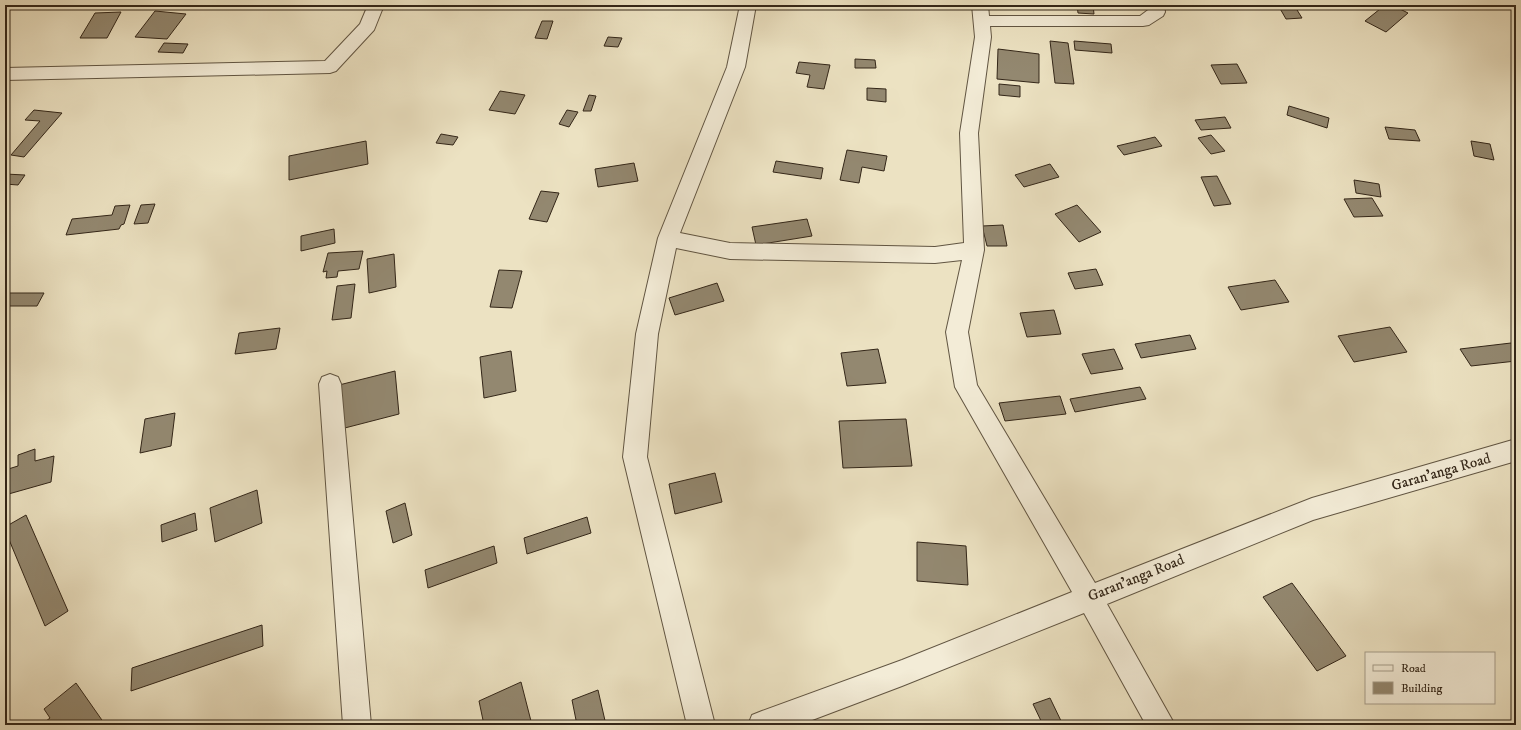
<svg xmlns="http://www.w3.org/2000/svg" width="1521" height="730" viewBox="0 0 1521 730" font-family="'IM FELL DW Pica',serif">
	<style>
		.building { fill: #938870; stroke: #332618 }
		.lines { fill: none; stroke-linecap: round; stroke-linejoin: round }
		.minor-casing { stroke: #615542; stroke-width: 2 }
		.minor { fill: #f3ecd7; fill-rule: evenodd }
		.labels { text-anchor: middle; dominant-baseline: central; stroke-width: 3.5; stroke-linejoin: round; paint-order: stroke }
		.street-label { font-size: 15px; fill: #332618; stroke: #f3ecd7 }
	</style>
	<rect width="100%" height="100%" fill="#ece2c2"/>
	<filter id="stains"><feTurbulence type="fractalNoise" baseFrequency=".005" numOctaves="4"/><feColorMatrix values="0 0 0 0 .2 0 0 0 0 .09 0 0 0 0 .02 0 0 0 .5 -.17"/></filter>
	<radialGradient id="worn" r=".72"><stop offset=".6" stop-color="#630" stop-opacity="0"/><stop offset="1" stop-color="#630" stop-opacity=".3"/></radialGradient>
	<path class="building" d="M 1077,5 L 1093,5 L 1094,14 L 1078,13 Z
		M 1156,5 L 1175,5 L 1175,9 L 1156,7 Z
		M 1278,5 L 1294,5 L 1302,18 L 1286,19 Z
		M 1385,5 L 1392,5 L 1408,13 L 1386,32 L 1365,21 Z
		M 155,11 L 186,14 L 167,39 L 135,37 Z
		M 121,12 L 107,38 L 80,38 L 95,13 Z
		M 542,21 L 553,21 L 547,39 L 535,38 Z
		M 608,37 L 622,38 L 618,47 L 604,46 Z
		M 1050,41 L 1068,43 L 1074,84 L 1055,83 Z
		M 1074,41 L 1111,44 L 1112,53 L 1075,50 Z
		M 164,43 L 188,44 L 183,53 L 158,52 Z
		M 998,49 L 1039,54 L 1039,83 L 997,79 Z
		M 855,59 L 875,60 L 876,68 L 855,68 Z
		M 799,62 L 830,65 L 824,89 L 807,87 L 810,75 L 796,73 Z
		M 1237,64 L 1247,83 L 1221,84 L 1211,65 Z
		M 999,84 L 1020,86 L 1020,97 L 999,95 Z
		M 867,88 L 886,89 L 886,102 L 867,100 Z
		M 500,91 L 525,95 L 515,114 L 489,110 Z
		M 589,95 L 596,96 L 591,111 L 583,111 Z
		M 1289,106 L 1329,118 L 1327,128 L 1287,115 Z
		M 34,110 L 62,113 L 24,157 L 11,155 L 40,121 L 25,120 Z
		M 567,110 L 578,112 L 569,127 L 559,124 Z
		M 1225,117 L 1231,128 L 1201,130 L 1195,120 Z
		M 1385,127 L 1415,130 L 1420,141 L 1389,139 Z
		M 441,134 L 458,137 L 453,145 L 436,143 Z
		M 1211,135 L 1225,151 L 1211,154 L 1198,138 Z
		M 1155,137 L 1162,146 L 1124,155 L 1117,146 Z
		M 366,141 L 368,164 L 289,180 L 289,156 Z
		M 1471,141 L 1490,144 L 1494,160 L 1474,156 Z
		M 847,150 L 887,156 L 884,171 L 862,167 L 859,183 L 840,180 Z
		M 776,161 L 823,168 L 821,179 L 773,172 Z
		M 634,163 L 638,181 L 598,187 L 595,169 Z
		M 1050,164 L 1059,177 L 1024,187 L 1015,175 Z
		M 5,174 L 25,175 L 18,185 L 5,184 Z
		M 1217,176 L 1231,204 L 1214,206 L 1201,177 Z
		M 1354,180 L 1379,184 L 1381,197 L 1356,193 Z
		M 541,191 L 559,193 L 547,222 L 529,219 Z
		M 1372,198 L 1383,216 L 1354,217 L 1344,199 Z
		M 155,204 L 148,223 L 134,224 L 141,205 Z
		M 130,205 L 124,224 L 121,225 L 119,229 L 66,235 L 72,219 L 112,215 L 115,206 Z
		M 1077,205 L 1101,232 L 1079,242 L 1055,214 Z
		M 807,219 L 812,236 L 756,245 L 752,227 Z
		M 1003,225 L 1007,246 L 987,246 L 982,226 Z
		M 334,229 L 335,243 L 301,251 L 301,236 Z
		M 363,251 L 359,269 L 338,271 L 337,277 L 326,278 L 327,271 L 323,272 L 328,253 Z
		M 394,254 L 396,287 L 369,293 L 367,259 Z
		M 1096,269 L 1103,285 L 1075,289 L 1068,273 Z
		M 499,270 L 522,271 L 512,308 L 490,307 Z
		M 1275,280 L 1289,302 L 1241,310 L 1228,287 Z
		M 717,283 L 724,301 L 675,315 L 669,298 Z
		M 355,284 L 351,318 L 332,320 L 337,286 Z
		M 5,293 L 44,293 L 37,306 L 5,306 Z
		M 1054,310 L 1061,334 L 1027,337 L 1020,313 Z
		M 1390,327 L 1407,352 L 1354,362 L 1338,336 Z
		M 280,328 L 276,349 L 235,354 L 239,333 Z
		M 1190,335 L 1196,349 L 1141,358 L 1135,344 Z
		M 1511,343 L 1516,350 L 1516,361 L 1471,366 L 1460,349 Z
		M 878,349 L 886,383 L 847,386 L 841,353 Z
		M 1114,349 L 1123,369 L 1091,374 L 1082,354 Z
		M 511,351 L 516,391 L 484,398 L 480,357 Z
		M 395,371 L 399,414 L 337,430 L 335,386 Z
		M 1140,387 L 1146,399 L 1075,412 L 1070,399 Z
		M 1060,396 L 1066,414 L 1005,421 L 999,403 Z
		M 175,413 L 171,446 L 140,453 L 145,419 Z
		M 906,419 L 912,466 L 843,468 L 839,421 Z
		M 35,449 L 35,461 L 54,456 L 51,482 L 5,495 L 5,470 L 18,466 L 18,455 Z
		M 715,473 L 722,502 L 675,514 L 669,484 Z
		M 257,490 L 262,523 L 215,542 L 210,508 Z
		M 405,503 L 412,535 L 393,543 L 386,511 Z
		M 195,513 L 197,530 L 162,542 L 161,525 Z
		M 26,515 L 68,611 L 45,626 L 5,530 L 5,527 Z
		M 587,517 L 591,533 L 527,554 L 524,538 Z
		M 917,542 L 966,546 L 968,585 L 917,581 Z
		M 494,546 L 497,563 L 428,588 L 425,570 Z
		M 1292,583 L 1346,656 L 1317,671 L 1263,597 Z
		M 262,625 L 263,646 L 131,691 L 132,668 Z
		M 521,682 L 532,725 L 484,725 L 479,701 Z
		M 76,683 L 104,723 L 102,725 L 41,725 L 50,718 L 44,709 Z
		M 598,690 L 606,725 L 577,725 L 572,700 Z
		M 1050,698 L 1063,725 L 1043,725 L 1033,704 Z"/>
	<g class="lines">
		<defs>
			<path id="minor" d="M 368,5 L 384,5 L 374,30 L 336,71 L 330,73 L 5,80 L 5,68 L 325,61 L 360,24 Z
				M 740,5 L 756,5 L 745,67 L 680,233 L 730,243 L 935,247 L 964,243 L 960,133 L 975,37 L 972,5 L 988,5 L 989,16 L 1140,16 L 1148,10 L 1148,5 L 1164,5 L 1165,12 L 1163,16 L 1149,25 L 1143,26 L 990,26 L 991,37 L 978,133 L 984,250 L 968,332 L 977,385 L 1095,583 L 1312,498 L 1516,439 L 1516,461 L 1313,520 L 1107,604 L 1175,725 L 1146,725 L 1084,613 L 902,686 L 799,725 L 748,725 L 752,715 L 762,711 L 902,660 L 1072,592 L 955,387 L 946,332 L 962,260 L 935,263 L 730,259 L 676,248 L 658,334 L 647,457 L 715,725 L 687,725 L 623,457 L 636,334 L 658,238 L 727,67 Z
				M 330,374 L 338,377 L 341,384 L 371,725 L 343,725 L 319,384 L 322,377 Z"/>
		</defs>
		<use href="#minor" class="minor-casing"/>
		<use href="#minor" class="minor"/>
	</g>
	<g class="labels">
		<g class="street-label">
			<text transform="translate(1441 472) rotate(-16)">Garan'anga Road</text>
			<text transform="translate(1136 578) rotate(-22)">Garan'anga Road</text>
		</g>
	</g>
	<rect width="1521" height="730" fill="none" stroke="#ece2c2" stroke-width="20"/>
	<rect x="6" y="6" width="1509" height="718" fill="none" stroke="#332618" stroke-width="2"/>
	<rect x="10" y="10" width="1501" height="710" fill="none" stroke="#332618"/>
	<rect x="1365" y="652" width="130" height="52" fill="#f3ecd7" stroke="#a69d8b"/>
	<rect x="1373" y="665" width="20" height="6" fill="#f3ecd7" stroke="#a69d8b"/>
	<text x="1401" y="672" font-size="12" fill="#332618">Road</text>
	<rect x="1373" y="682" width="20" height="12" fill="#938870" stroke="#a69d8b"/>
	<text x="1401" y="692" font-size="12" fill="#332618">Building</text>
	<rect width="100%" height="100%" filter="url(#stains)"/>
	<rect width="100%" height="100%" fill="url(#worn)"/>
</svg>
